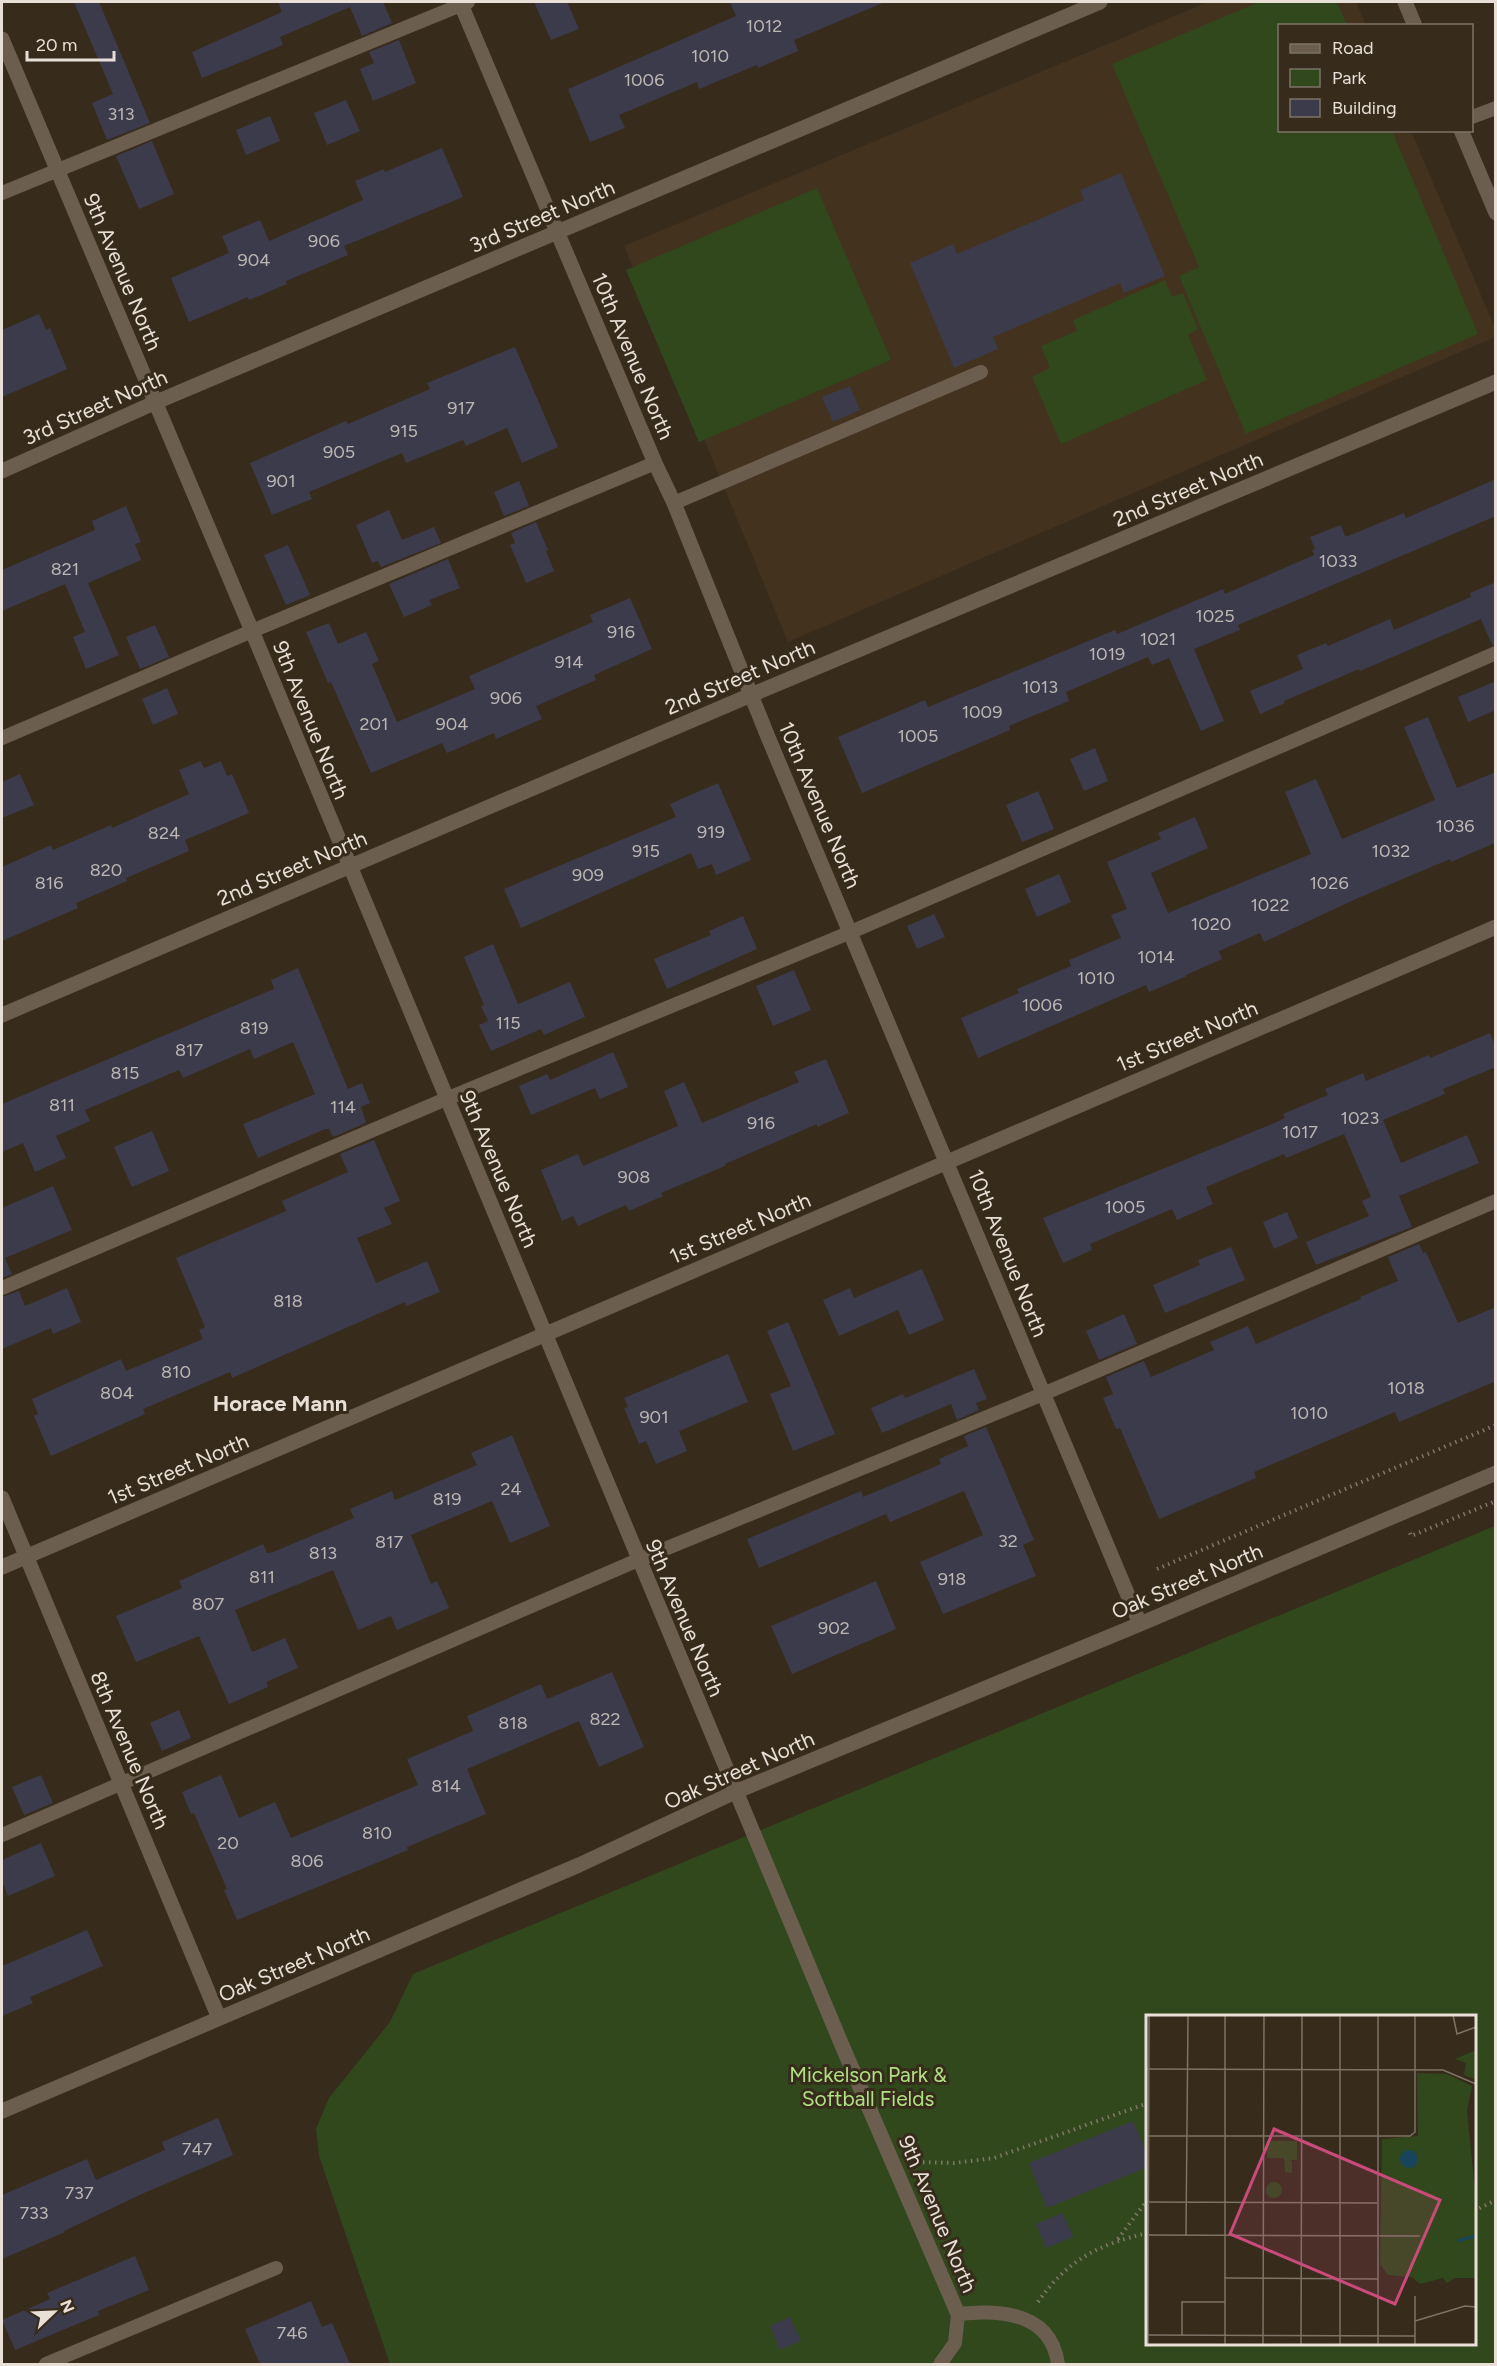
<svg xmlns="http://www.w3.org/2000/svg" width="1497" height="2366" viewBox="0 0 1497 2366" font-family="Figtree,sans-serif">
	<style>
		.built { fill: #43321e }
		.green { fill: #31481c; fill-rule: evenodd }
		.building { fill: #3c3b4c }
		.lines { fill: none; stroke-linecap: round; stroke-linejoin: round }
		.path { stroke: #81776a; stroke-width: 4; stroke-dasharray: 1.5 4.5; stroke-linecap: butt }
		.lane { stroke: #6c5e4e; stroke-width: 14 }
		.street { stroke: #6c5e4e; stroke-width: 15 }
		.secondary { stroke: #6c5e4e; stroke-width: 15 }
		.labels { text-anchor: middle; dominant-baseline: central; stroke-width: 6; stroke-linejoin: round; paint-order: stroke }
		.number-label { font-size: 18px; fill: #bdb7b4 }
		.street-label { font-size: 21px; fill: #e8e0d7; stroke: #372b1c }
		.park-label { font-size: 21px; fill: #aee182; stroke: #372b1c }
		.neighbourhood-label { font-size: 22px; font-weight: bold; fill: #e8e0d7; stroke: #372b1c }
		.inset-river { fill: none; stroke: #19455c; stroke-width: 3 }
		.inset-road { fill: none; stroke: #7e7367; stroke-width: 1.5 }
		.view { fill: #cc4a7a; fill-opacity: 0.15; stroke: #cc4a7a; stroke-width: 3 }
		.inset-edge { fill: none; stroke: #e8e0d7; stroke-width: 3 }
	</style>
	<rect width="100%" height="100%" fill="#372b1c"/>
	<path class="built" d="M 1208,2 L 1356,2 L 1366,25 L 1280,26 L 1280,130 L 1411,131 L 1495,328 L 1495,337 L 788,642 L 624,246 Z"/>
	<path class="green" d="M 1259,2 L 1337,2 L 1347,25 L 1280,26 L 1280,130 L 1392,131 L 1478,334 L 1246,434 L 1179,276 L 1199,267 L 1112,64 Z
		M 817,188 L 891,360 L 699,442 L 626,270 Z
		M 1165,280 L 1172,297 L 1183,293 L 1198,329 L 1188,335 L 1207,380 L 1061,444 L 1032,377 L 1050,368 L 1041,346 L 1077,331 L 1073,320 Z
		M 1495,1526 L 1495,2364 L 390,2364 L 319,2156 L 316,2129 L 329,2098 L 390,2022 L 413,1974 ZM 1148,2016 L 1474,2016 L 1474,2344 L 1148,2344 Z"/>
	<path class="building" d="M 74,2 L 99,2 L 150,123 L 107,140 L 92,103 L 113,94 Z
		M 278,2 L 383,2 L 392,23 L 362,36 L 350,7 L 280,37 L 283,45 L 202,78 L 192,52 L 282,12 Z
		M 534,2 L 567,2 L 579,29 L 551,40 Z
		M 730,2 L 885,2 L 794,40 L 798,51 L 758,68 L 757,65 L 699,89 L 697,82 L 619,115 L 625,128 L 590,142 L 568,89 L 736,16 Z
		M 399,40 L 416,83 L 373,101 L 360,69 L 374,63 L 369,52 Z
		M 346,100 L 360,131 L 327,145 L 314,113 Z
		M 270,116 L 280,141 L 246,155 L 236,130 Z
		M 152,141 L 174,194 L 139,209 L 116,156 Z
		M 442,148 L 463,197 L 344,246 L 348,255 L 286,281 L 287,284 L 249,300 L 248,297 L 189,322 L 171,278 L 229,253 L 222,236 L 260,220 L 269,241 L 363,200 L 355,181 L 384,169 L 385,172 Z
		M 1121,173 L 1165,276 L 1124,293 L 1120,283 L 993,337 L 998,349 L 954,368 L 910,263 L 953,244 L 957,254 L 1084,200 L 1080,190 Z
		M 39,314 L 46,330 L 50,328 L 67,369 L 2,397 L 2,330 Z
		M 515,347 L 558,447 L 522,463 L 507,428 L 466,446 L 463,440 L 406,463 L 402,453 L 309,492 L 312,499 L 272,515 L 250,463 L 346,421 L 348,424 L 430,389 L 427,383 Z
		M 850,386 L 860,410 L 833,422 L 822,397 Z
		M 1496,479 L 1496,516 L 1238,625 L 1240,630 L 1194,649 L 1224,721 L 1201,731 L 1169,658 L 1152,665 L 1148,657 L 1066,692 L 1069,701 L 1009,726 L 1010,730 L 862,793 L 838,737 L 925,700 L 928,707 L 1115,630 L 1117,634 L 1223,589 L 1225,594 L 1314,555 L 1312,550 L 1315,549 L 1310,537 L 1341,525 L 1345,536 L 1348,536 L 1404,513 L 1406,518 Z
		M 519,481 L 529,506 L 504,516 L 494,492 Z
		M 126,506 L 141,542 L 135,544 L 141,560 L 88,583 L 119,655 L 86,669 L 73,637 L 85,632 L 65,584 L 2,611 L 2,570 L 95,530 L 92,521 Z
		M 389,510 L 402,540 L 434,527 L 441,543 L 381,567 L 378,561 L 372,563 L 356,525 Z
		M 536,522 L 548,550 L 546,551 L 554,571 L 526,583 L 510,545 L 515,543 L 511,533 Z
		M 288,545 L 310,595 L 286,605 L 264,555 Z
		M 448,559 L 460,588 L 429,600 L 432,605 L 404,617 L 389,584 Z
		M 1496,582 L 1496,644 L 1492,645 L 1481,619 L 1360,671 L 1359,669 L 1284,701 L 1285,703 L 1260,714 L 1250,691 L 1303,669 L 1297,655 L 1326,643 L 1328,646 L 1390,619 L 1394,630 L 1471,597 L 1470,593 Z
		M 630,598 L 652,649 L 594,675 L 596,680 L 536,706 L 542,719 L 496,739 L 494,733 L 447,753 L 442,743 L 371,773 L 331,682 L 328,683 L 306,632 L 329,623 L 338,644 L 366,632 L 379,661 L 372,664 L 397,722 L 475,689 L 469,676 L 593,622 L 590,615 Z
		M 155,625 L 169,657 L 140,669 L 126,637 Z
		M 1496,681 L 1496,710 L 1468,722 L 1458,697 Z
		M 167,688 L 178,714 L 153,725 L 142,699 Z
		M 1428,717 L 1457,788 L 1496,772 L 1495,843 L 1451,862 L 1450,859 L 1358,898 L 1264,942 L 1260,933 L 1219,951 L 1222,959 L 1186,975 L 1187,976 L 1149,992 L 1146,985 L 978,1058 L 961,1018 L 1019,993 L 1017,989 L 1071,966 L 1069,960 L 1121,938 L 1111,915 L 1127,909 L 1107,862 L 1161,839 L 1158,833 L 1195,817 L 1208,848 L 1151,873 L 1168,913 L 1311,854 L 1285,792 L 1316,779 L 1342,839 L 1435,800 L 1404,727 Z
		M 1095,748 L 1108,781 L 1084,791 L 1070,759 Z
		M 201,761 L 204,768 L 221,761 L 227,776 L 232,774 L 249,813 L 185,840 L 189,851 L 126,878 L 127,881 L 76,903 L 78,908 L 2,941 L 2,867 L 51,845 L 53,850 L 111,825 L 112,828 L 189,794 L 179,770 Z
		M 20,774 L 34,805 L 2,818 L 2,782 Z
		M 718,783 L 751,860 L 716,875 L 712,864 L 698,869 L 691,853 L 521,928 L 504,889 L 676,817 L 670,804 Z
		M 1038,791 L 1054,829 L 1022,842 L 1006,805 Z
		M 1059,874 L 1071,902 L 1037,917 L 1025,889 Z
		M 934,914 L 945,937 L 917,949 L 907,926 Z
		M 743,916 L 757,949 L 667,989 L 654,959 L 711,935 L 709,931 Z
		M 493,944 L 518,1004 L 570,982 L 585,1017 L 544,1035 L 541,1029 L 491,1051 L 479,1025 L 488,1021 L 481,1006 L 484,1005 L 464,957 Z
		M 298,968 L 348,1089 L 362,1083 L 370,1103 L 361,1107 L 366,1123 L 333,1137 L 329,1129 L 325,1129 L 258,1158 L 243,1124 L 315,1094 L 293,1042 L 254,1059 L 250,1049 L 183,1078 L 179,1070 L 85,1110 L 90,1121 L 56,1136 L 66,1158 L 35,1172 L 23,1143 L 2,1152 L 2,1104 L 274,989 L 271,980 Z
		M 794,970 L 811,1010 L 773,1026 L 756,986 Z
		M 1490,1033 L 1496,1047 L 1496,1067 L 1443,1089 L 1445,1094 L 1383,1120 L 1401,1163 L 1467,1135 L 1479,1163 L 1399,1196 L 1412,1227 L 1316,1265 L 1306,1242 L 1369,1216 L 1362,1201 L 1371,1197 L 1344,1134 L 1286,1158 L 1284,1154 L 1206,1187 L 1213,1204 L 1177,1220 L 1172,1209 L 1090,1244 L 1092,1250 L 1063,1263 L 1043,1218 L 1272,1124 L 1285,1118 L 1283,1114 L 1328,1095 L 1325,1089 L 1363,1073 L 1366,1081 L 1429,1055 L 1430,1058 Z
		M 613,1052 L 628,1087 L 600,1099 L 595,1088 L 531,1115 L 519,1086 L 547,1074 L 550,1080 Z
		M 826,1059 L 849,1113 L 817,1127 L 817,1124 L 725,1164 L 725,1166 L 661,1193 L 663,1196 L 629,1211 L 626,1205 L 578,1226 L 573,1216 L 562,1221 L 541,1170 L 578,1154 L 583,1166 L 678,1126 L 664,1091 L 684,1082 L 702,1123 L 799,1082 L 794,1072 Z
		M 152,1131 L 169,1171 L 132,1187 L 114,1147 Z
		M 374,1140 L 400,1201 L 384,1208 L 392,1224 L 357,1238 L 376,1283 L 427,1261 L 440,1292 L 406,1306 L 405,1302 L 232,1378 L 230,1372 L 143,1409 L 145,1414 L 51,1456 L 34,1416 L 38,1414 L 32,1399 L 121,1359 L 126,1371 L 203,1339 L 199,1330 L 205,1327 L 176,1258 L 286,1211 L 282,1201 L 348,1172 L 340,1154 Z
		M 53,1186 L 72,1230 L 5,1258 L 12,1274 L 2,1278 L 2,1208 Z
		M 1287,1212 L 1298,1238 L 1274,1249 L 1263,1222 Z
		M 1419,1244 L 1423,1253 L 1426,1252 L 1458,1323 L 1496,1307 L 1496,1381 L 1399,1422 L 1395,1412 L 1254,1472 L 1256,1478 L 1159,1519 L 1120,1428 L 1116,1429 L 1103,1398 L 1113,1394 L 1106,1377 L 1144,1361 L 1151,1377 L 1214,1350 L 1210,1342 L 1248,1326 L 1256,1344 L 1361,1299 L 1360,1297 L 1398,1281 L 1388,1257 Z
		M 1231,1247 L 1245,1280 L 1165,1313 L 1153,1285 L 1200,1265 L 1198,1260 Z
		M 922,1269 L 944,1320 L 909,1335 L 898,1310 L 839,1336 L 823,1300 L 850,1288 L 854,1298 Z
		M 67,1288 L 81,1322 L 53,1334 L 51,1328 L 2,1349 L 2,1297 L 19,1291 L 25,1306 Z
		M 1124,1314 L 1137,1344 L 1099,1360 L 1086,1331 Z
		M 788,1322 L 835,1434 L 793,1451 L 770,1394 L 791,1386 L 767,1331 Z
		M 728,1354 L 748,1402 L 679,1431 L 687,1451 L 656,1464 L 646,1441 L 639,1444 L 624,1408 L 628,1407 L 624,1398 Z
		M 974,1369 L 987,1399 L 976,1403 L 979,1410 L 957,1420 L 951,1404 L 882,1433 L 871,1408 L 903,1394 L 905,1398 Z
		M 986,1427 L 1034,1540 L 1023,1545 L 1036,1576 L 943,1614 L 920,1562 L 983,1535 L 964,1491 L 890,1522 L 886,1514 L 759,1568 L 747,1539 L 861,1491 L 863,1497 L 941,1464 L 939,1459 L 968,1446 L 964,1436 Z
		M 512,1435 L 550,1526 L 510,1543 L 492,1501 L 411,1535 L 431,1584 L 437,1581 L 449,1608 L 397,1630 L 391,1616 L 358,1630 L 333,1570 L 235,1610 L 252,1652 L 285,1638 L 298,1668 L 266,1682 L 268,1687 L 229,1704 L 199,1636 L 136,1662 L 116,1616 L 182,1588 L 179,1581 L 263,1544 L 267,1553 L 273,1552 L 354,1518 L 350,1509 L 392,1491 L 395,1500 L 477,1465 L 471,1453 Z
		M 876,1581 L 896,1629 L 792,1674 L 771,1626 Z
		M 612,1672 L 644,1747 L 599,1767 L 579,1721 L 467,1769 L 486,1814 L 407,1847 L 408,1850 L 237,1920 L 224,1890 L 227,1889 L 194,1813 L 191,1814 L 182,1792 L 221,1775 L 239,1818 L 275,1802 L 291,1838 L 418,1785 L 407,1759 L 473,1731 L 467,1716 L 541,1684 L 547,1699 Z
		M 179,1710 L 191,1738 L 162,1751 L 150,1723 Z
		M 41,1775 L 53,1803 L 24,1815 L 12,1787 Z
		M 41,1843 L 55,1876 L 8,1896 L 2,1881 L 2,1860 Z
		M 87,1930 L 103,1966 L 30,1997 L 33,2003 L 2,2016 L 2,1966 Z
		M 218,2118 L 233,2155 L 144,2193 L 64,2231 L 65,2232 L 2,2259 L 2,2195 L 87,2159 L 96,2180 L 165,2150 L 162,2142 Z
		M 1133,2121 L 1148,2156 L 1148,2167 L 1047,2208 L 1029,2163 Z
		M 1063,2213 L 1073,2237 L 1046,2248 L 1036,2224 Z
		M 135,2256 L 149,2290 L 98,2311 L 99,2315 L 15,2350 L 2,2320 L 50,2299 L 47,2293 Z
		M 311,2301 L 322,2327 L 332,2323 L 350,2364 L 260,2364 L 245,2329 Z
		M 790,2317 L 801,2341 L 780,2350 L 770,2326 Z"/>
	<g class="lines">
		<path class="path" d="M 1410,1533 L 1411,1536 L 1496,1501
			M 1157,1569 L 1496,1425
			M 917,2162 L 954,2163 L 994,2158 L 1148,2103
			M 1474,2211 L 1496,2200
			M 1118,2239 L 1148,2199
			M 1038,2302 C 1067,2260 1099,2244 1148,2233"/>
		<path class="lane" d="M 1472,117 L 1496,108
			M 2,193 L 468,2
			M 674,503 L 981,372
			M 2,738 L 252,631 L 655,463
			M 2,1288 L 446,1099 L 851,932 L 1496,653
			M 2,1835 L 638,1560 L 1043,1394 L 1496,1201
			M 46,2364 L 276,2268
			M 940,2364 L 955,2343 L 958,2314 C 1001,2309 1051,2313 1058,2364"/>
		<path class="street" d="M 460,2 L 655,463 L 674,503 L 768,737 L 1140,1624
			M 1405,2 L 1415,26
			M 2,39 L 252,631 L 841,2043 L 958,2314
			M 1461,130 L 1496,213
			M 2,471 L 154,403 L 1100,2
			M 2,1498 L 219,2018
			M 2,1567 L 1496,927
			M 2,2111 L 579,1865 L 735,1792 L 1140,1624 L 1496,1473"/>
		<path class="secondary" d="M 2,1015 L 751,695 L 1496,382"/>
	</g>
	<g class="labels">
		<g class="number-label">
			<text x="764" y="26">1012</text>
			<text x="710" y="56">1010</text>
			<text x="644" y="80">1006</text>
			<text x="121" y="114">313</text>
			<text x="324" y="241">906</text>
			<text x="254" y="260">904</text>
			<text x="461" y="408">917</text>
			<text x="404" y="431">915</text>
			<text x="339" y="452">905</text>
			<text x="281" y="481">901</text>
			<text x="1338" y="561">1033</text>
			<text x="65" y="569">821</text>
			<text x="1215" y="616">1025</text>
			<text x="621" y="632">916</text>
			<text x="1158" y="639">1021</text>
			<text x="1107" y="654">1019</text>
			<text x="569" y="662">914</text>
			<text x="1040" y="687">1013</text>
			<text x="506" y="698">906</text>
			<text x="982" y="712">1009</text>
			<text x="374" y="724">201</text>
			<text x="452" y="724">904</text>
			<text x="918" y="736">1005</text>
			<text x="1455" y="826">1036</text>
			<text x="711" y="832">919</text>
			<text x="164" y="833">824</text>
			<text x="646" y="851">915</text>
			<text x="1391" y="851">1032</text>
			<text x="106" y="870">820</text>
			<text x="588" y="875">909</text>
			<text x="49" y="883">816</text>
			<text x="1329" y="883">1026</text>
			<text x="1270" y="905">1022</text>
			<text x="1211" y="924">1020</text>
			<text x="1156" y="957">1014</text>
			<text x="1096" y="978">1010</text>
			<text x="1042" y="1005">1006</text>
			<text x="508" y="1023">115</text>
			<text x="254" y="1028">819</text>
			<text x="189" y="1050">817</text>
			<text x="125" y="1073">815</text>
			<text x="62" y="1105">811</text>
			<text x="343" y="1107">114</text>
			<text x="1360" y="1118">1023</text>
			<text x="761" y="1123">916</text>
			<text x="1300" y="1132">1017</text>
			<text x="634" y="1177">908</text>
			<text x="1125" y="1207">1005</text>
			<text x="288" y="1301">818</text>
			<text x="176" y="1372">810</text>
			<text x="1406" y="1388">1018</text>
			<text x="117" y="1393">804</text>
			<text x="1309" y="1413">1010</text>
			<text x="654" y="1417">901</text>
			<text x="511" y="1489">24</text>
			<text x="447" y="1499">819</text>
			<text x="1008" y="1541">32</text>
			<text x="389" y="1542">817</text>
			<text x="323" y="1553">813</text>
			<text x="262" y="1577">811</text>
			<text x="952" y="1579">918</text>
			<text x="208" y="1604">807</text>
			<text x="834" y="1628">902</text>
			<text x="605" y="1719">822</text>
			<text x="513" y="1723">818</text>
			<text x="446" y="1786">814</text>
			<text x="377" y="1833">810</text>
			<text x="228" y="1843">20</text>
			<text x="307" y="1861">806</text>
			<text x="197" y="2149">747</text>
			<text x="79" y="2193">737</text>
			<text x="34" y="2213">733</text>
			<text x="292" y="2333">746</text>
		</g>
		<g class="street-label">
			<text transform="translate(542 216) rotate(-23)">3rd Street North</text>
			<text transform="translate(123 272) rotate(67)">9th Avenue North</text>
			<text transform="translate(633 356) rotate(67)">10th Avenue North</text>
			<text transform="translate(95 407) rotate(-24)">3rd Street North</text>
			<text transform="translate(1188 489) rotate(-23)">2nd Street North</text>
			<text transform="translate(740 677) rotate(-23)">2nd Street North</text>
			<text transform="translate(311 720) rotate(68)">9th Avenue North</text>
			<text transform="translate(820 805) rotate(67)">10th Avenue North</text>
			<text transform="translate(292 868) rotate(-23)">2nd Street North</text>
			<text transform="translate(1187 1036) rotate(-23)">1st Street North</text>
			<text transform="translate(499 1169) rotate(67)">9th Avenue North</text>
			<text transform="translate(740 1228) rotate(-23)">1st Street North</text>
			<text transform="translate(1008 1253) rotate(68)">10th Avenue North</text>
			<text transform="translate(178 1469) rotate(-23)">1st Street North</text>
			<text transform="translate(1187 1581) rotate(-23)">Oak Street North</text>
			<text transform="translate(685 1618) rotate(67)">9th Avenue North</text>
			<text transform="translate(130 1750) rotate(67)">8th Avenue North</text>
			<text transform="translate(739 1770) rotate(-24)">Oak Street North</text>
			<text transform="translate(294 1964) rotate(-23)">Oak Street North</text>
			<text transform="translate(938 2214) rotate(67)">9th Avenue North</text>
		</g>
		<g class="park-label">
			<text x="868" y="2074">Mickelson Park &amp;<tspan x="868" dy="24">Softball Fields</tspan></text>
		</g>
		<g class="neighbourhood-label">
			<text x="280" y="1403">Horace Mann</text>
		</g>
	</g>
	<g transform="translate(1146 2015)">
		<rect width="330" height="330" fill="#372b1c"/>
		<path d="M 330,35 L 330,65 L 318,60 L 320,48 L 309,44 ZM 271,58 L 301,59 L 326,71 L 321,96 L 330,185 L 330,263 L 309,263 L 301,268 L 297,263 L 274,269 L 266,262 L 242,260 L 234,249 L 236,124 L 272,121 ZM 121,126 L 151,126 L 151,145 L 143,145 L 146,146 L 146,158 L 139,157 L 138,143 L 121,143 ZM120 175a8 8 0 1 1 16 0a8 8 0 1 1-16 0Z" fill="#31481c"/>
		<path d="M254 144a9 9 0 1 1 18 0a9 9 0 1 1-18 0Z" fill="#19455c"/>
		<path class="inset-river" d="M 311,226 L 330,221"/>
		<path class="inset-road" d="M 194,0 L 194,330M 307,0 L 311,19 L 330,12M 0,54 L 297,55 L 330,69M 0,121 L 264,121 L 269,117 L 269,0M 1,187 L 231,188M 1,220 L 274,221M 40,220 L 42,0M 78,263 L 232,264M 269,281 L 269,330M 269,306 L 319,291 L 330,292M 1,320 L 269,321M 36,320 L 36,287 L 79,287M 2,330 L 3,0M 79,330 L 79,0M 117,330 L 118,0M 155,330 L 156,0M 232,330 L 232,0"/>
		<path class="view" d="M 128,114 L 294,185 L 249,289 L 84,219 Z"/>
		<rect width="330" height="330" class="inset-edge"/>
	</g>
	<rect width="1497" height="2366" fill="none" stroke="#e8e0d7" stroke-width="6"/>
	<rect x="1278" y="24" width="195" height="108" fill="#372b1c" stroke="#7e7367" stroke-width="1.5"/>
	<rect x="1290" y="44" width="30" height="9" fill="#6c5e4e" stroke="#7e7367" stroke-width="1.5"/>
	<text x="1332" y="54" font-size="18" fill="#e8e0d7">Road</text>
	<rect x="1290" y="69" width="30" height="18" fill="#31481c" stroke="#7e7367" stroke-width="1.5"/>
	<text x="1332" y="84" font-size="18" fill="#e8e0d7">Park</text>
	<rect x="1290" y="99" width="30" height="18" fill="#3c3b4c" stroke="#7e7367" stroke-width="1.5"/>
	<text x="1332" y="114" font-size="18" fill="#e8e0d7">Building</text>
	<g transform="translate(54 2312) rotate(67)" stroke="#372b1c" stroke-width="4.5" paint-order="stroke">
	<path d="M0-4.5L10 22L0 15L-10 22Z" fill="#e8e0d7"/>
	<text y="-9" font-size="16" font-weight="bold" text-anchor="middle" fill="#e8e0d7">N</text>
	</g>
	<path d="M27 51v9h87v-9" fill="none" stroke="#e8e0d7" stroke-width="3"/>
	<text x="36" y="51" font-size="18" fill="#e8e0d7" stroke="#372b1c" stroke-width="4.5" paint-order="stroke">20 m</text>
</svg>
